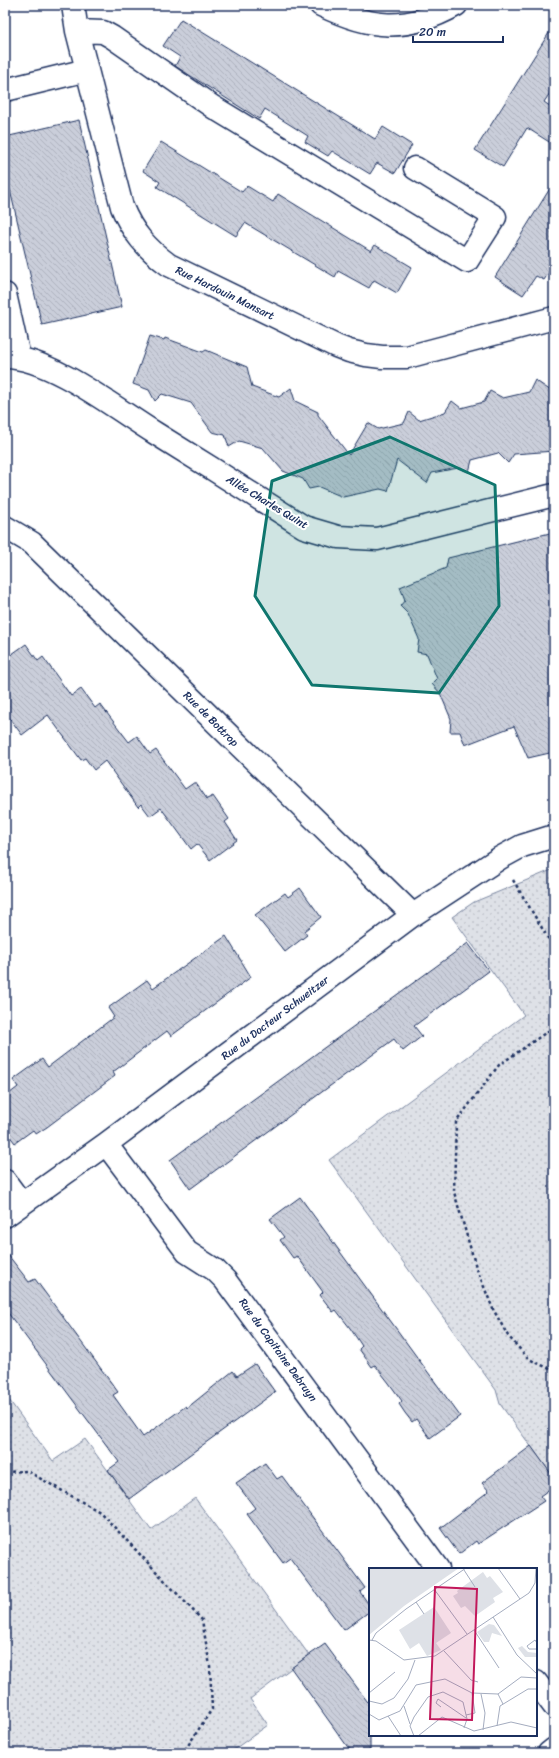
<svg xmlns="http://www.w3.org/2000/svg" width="559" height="1758" viewBox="0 0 559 1758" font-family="Sriracha,sans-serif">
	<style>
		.park { fill: url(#park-dots); stroke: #7c88a2 }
		.building { fill: url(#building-back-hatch); stroke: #1b2f5e }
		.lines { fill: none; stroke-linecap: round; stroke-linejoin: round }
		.minor-casing { stroke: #1b2f5e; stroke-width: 25 }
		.path { stroke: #1b2f5e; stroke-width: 2.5; stroke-dasharray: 3 3; stroke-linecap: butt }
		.minor { stroke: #fff; stroke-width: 22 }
		.marked { fill: #0f766e; fill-opacity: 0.2; stroke: #0f766e; stroke-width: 3; stroke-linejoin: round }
		.labels { text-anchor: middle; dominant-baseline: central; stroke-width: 4; stroke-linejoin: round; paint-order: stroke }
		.street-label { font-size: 11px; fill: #1b2f5e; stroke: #fff }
		.inset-road { fill: none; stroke: #a4acbf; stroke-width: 1 }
		.view { fill: #c2185b; fill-opacity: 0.15; stroke: #c2185b; stroke-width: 2 }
		.inset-edge { fill: none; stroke: #1b2f5e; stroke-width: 2 }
	</style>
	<defs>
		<pattern id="park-dots" width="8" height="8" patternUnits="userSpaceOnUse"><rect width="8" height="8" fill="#dee1e7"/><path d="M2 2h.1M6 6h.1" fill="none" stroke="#bec1c9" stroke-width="1.8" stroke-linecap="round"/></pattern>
		<pattern id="building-back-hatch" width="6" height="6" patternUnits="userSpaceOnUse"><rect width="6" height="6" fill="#caceda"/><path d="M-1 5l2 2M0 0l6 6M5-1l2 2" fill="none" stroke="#adb1be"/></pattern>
	</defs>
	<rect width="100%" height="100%" fill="#fff"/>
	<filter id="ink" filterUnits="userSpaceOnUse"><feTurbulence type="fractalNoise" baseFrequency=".025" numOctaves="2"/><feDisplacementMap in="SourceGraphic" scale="8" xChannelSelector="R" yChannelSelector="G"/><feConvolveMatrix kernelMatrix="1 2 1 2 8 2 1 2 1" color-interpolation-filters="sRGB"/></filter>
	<g filter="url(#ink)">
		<path class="park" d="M 554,869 L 554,1478 L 500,1404 L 496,1390 L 329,1160 L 524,1015 L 452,917 L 474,902 Z
			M 7,1397 L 53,1461 L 85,1439 L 151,1530 L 195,1498 L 309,1655 L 250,1699 L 268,1725 L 229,1753 L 5,1753 L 5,1398 Z"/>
		<path class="building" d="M 181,19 L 375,139 L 383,127 L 412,145 L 395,173 L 377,163 L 370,174 L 332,151 L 328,156 L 305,142 L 308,136 L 265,109 L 259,119 L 175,66 L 180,57 L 163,46 Z
			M 554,25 L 554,87 L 544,102 L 554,109 L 554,145 L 527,128 L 503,167 L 475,150 Z
			M 79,120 L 122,307 L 42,325 L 5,169 L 5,137 Z
			M 161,142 L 242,192 L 247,186 L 273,202 L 278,194 L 371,251 L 375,245 L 412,267 L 397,293 L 374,280 L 369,288 L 338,271 L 335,277 L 245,223 L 236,236 L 157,187 L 160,182 L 143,171 Z
			M 554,182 L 554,265 L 544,280 L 536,276 L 523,295 L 495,277 Z
			M 150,336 L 164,340 L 165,338 L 203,352 L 206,350 L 247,367 L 252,387 L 279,397 L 291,388 L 295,401 L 318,412 L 318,415 L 349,455 L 368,423 L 378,429 L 404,423 L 409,412 L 419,420 L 445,412 L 452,401 L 461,408 L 484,402 L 490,391 L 503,398 L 529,392 L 535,380 L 554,393 L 554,451 L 514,454 L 508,463 L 498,453 L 472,460 L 469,472 L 458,468 L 432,473 L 427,483 L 397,460 L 388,491 L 380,489 L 343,497 L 319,487 L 309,489 L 303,479 L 283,471 L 263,448 L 239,441 L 229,447 L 225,435 L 212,432 L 191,403 L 162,394 L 155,401 L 149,390 L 133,384 Z
			M 554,532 L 554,752 L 528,758 L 514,726 L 465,745 L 460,732 L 450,732 L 451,719 L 440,693 L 432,684 L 437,679 L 427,654 L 417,652 L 419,639 L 408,614 L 400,606 L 405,600 L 400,587 L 446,568 L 448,558 Z
			M 26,644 L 38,661 L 43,657 L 71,696 L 81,689 L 95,708 L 100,704 L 129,742 L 137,736 L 150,754 L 156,750 L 185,789 L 195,782 L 207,799 L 213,796 L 229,819 L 225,822 L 237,840 L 210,860 L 197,844 L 191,849 L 161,808 L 150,816 L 141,804 L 138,807 L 105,761 L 94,770 L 85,758 L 81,760 L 48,715 L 22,735 L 5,712 L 5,659 Z
			M 300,888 L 321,917 L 304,931 L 307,935 L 285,952 L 255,915 L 285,893 L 288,897 Z
			M 226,936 L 251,977 L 171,1036 L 167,1031 L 113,1072 L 115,1076 L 47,1127 L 36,1134 L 33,1130 L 15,1143 L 5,1130 L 5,1097 L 18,1087 L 13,1080 L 42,1059 L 48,1067 L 114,1017 L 108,1008 L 147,980 L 153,988 Z
			M 468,943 L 489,971 L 414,1026 L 422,1036 L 403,1051 L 394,1039 L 190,1189 L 170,1160 Z
			M 300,1197 L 460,1416 L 430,1438 L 416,1419 L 412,1422 L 405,1413 L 399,1404 L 402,1401 L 389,1383 L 375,1365 L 372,1367 L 359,1349 L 362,1346 L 350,1328 L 336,1310 L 333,1312 L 320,1295 L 323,1292 L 297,1256 L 293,1258 L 280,1240 L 284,1237 L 270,1219 Z
			M 5,1251 L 29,1282 L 35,1279 L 118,1392 L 113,1395 L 143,1437 L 186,1406 L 187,1408 L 233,1371 L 237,1376 L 255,1364 L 275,1392 L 129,1499 L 108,1470 L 119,1462 L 5,1309 Z
			M 531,1446 L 554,1478 L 554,1486 L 540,1496 L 544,1501 L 478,1544 L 476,1541 L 459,1554 L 440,1528 L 489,1491 L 482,1483 Z
			M 265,1463 L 277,1479 L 282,1476 L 365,1588 L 360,1592 L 370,1606 L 370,1611 L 344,1630 L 290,1558 L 283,1563 L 247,1514 L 255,1508 L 236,1483 Z
			M 325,1644 L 370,1705 L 370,1753 L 352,1753 L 291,1668 Z"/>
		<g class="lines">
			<defs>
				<path id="minor" d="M 73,5 L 77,31 L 122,207 C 132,232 147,249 169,265 L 336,346 L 349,351 L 366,355 L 382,357 L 407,357 L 554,318
					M 321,5 C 371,29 406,33 456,5
					M 77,31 L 103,32 L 112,37 L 213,107 L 467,261 L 495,217 L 415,168
					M 5,90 L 87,70
					M 5,294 L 19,357
					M 5,357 C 50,357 116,409 155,433 C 205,464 254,495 304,527 L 338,537 L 377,539 L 554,495
					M 5,527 L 32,543 L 413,915
					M 106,1144 L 187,1252 L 215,1270 L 225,1280 L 438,1569
					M 5,1181 L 22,1204
					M 5,1216 L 106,1144 L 413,915 L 500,858 L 522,846 L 554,836
					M 536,1682 L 554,1706
					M 549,1753 L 554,1749"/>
			</defs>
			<use href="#minor" class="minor-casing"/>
			<path class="path" d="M 513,880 L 554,948
				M 554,1027 L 499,1065 L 456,1122 L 454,1192 L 476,1267 L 493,1309 L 508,1336 L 529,1359 L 554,1371
				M 5,1472 L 27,1471 L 100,1512 L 202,1620 L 210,1666 L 212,1709 L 183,1753"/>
			<use href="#minor" class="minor"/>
		</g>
	</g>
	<path class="marked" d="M 390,437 L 495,485 L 499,606 L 439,693 L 312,685 L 255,596 L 272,481 Z"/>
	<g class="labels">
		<g class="street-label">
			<text transform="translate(225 293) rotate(26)">Rue Hardouin Mansart</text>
			<text transform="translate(267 502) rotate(31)">Allée Charles Quint</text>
			<text transform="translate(211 719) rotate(45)">Rue de Bottrop</text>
			<text transform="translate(275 1018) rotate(-37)">Rue du Docteur Schweitzer</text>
			<text transform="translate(278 1350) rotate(54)">Rue du Capitaine Debruyn</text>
		</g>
	</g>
	<g transform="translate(369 1568)">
		<rect width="168" height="168" fill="#fff"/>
		<path d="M 153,78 L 159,84 L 168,85 L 168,89 L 156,89 L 149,80 Z" fill="#dee1e7"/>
		<path d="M 0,0 L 90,0 L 35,38 L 0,67 Z" fill="#dee1e7"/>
		<path d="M 114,4 L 118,10 L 121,8 L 134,24 L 124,30 L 126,34 L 106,48 L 96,38 L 92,40 L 84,28 L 89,25 L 88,23 ZM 65,39 L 82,65 L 67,75 L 72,82 L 58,88 L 50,75 L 41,81 L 30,62 ZM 120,56 L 125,57 L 133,68 L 123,65 L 120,74 L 115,74 L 108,64 Z" fill="#dee1e7"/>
		<path class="inset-road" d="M 129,0 L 151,31M 95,2 L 106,19M 65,21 L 98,66M 47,34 L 55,46M 124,49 L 148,87 L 168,106M 105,62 L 130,100M 0,72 L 7,73 L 35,92 L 66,88 L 160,25 L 166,15 L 167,0M 3,72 L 7,65 L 37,41 L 97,0M 168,75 L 166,72 L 158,78 L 160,81 L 168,81M 75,83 L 102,112 L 109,114M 0,125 L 26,104M 112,126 L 116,145 L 114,162M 129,126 L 152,109 L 168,110M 0,133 L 13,136 L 25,130 L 39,111 L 46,92M 35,138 L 41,156M 72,139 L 67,135 L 69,131 L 97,150M 0,146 L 10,152 L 31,143 L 47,117 L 76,111 L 103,125 L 129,126 L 134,136M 97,147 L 106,145 L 103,125M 19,148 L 32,168M 128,158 L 131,138 L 159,121 L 168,121M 45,168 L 41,158 L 45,149 L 59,129 L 74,124 L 94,134 L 98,151 L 95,160M 49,168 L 73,149 L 105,163 L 142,154 L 168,160"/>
		<path class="view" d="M 66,19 L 108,21 L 103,152 L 61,151 Z"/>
		<rect width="168" height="168" class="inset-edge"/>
	</g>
	<rect width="559" height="1758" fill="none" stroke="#fff" stroke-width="20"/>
	<rect x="10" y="10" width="539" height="1738" fill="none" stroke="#1b2f5e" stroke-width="1.5" filter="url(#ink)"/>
	<path d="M413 36v6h90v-6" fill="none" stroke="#1b2f5e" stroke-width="2"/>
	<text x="419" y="36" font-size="12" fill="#1b2f5e" stroke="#ffffff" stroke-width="3" paint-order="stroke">20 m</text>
</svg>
